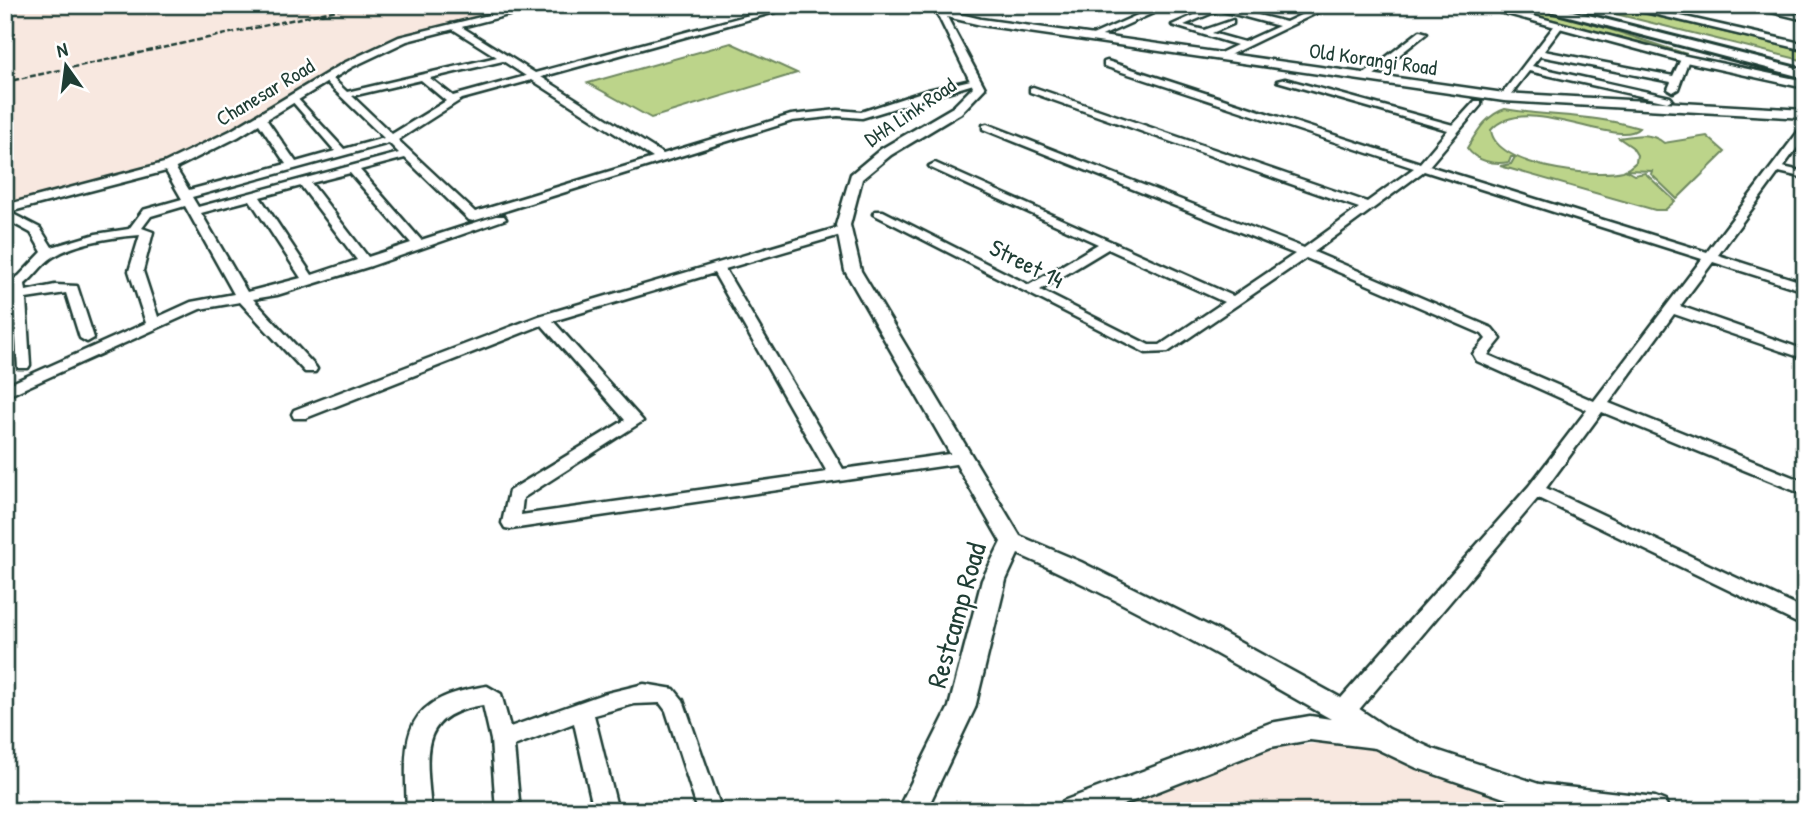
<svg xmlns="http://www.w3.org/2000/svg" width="1810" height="816" viewBox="0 0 1810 816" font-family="'Patrick Hand',sans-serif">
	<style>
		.built { fill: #f8e8e0 }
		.green { fill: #bcd48a; stroke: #6e885f; stroke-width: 2 }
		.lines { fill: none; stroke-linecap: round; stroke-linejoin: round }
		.minor-casing { stroke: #1f3d34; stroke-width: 5 }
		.tertiary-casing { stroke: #1f3d34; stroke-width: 5 }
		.primary-casing { stroke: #1f3d34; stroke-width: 6 }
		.minor { fill: #fff; fill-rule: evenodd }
		.tertiary { fill: #fff; fill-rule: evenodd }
		.primary { fill: #fff; fill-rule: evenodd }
		.rail { stroke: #1f3d34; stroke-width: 2.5; stroke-dasharray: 6 2.5; stroke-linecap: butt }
		.labels { text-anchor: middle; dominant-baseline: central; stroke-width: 5; stroke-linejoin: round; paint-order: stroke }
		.far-street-label { font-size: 21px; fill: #1f3d34; stroke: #fff }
		.street-label { font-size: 24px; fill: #1f3d34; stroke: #fff }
		.near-street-label { font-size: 28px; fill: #1f3d34; stroke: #fff }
	</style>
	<rect width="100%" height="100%" fill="#fff"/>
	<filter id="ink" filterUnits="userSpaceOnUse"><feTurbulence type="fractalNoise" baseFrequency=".0143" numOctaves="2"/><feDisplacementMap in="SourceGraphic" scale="14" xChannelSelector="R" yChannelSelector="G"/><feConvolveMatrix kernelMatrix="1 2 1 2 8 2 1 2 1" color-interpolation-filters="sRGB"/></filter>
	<g filter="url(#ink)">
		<path class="built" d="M 5,5 L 537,5 L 403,39 L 169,166 L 5,211 Z
			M 1379,737 L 1427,760 L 1655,811 L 1091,811 L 1271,748 Z"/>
		<path class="green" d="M 1495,5 C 1550,5 1632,38 1687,54 Z
			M 1611,6 L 1805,51 L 1805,61 L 1604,11 Z
			M 731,43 L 797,73 L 651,118 L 588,83 Z
			M 1505,109 C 1550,117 1594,114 1639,128 C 1619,150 1525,91 1491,130 C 1495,167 1594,178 1623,171 C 1628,169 1632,166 1636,162 L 1637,155 L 1632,147 L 1619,138 C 1636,135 1651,132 1664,143 L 1707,136 L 1725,152 L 1677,199 L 1651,174 L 1652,171 L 1625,170 L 1634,175 L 1645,173 L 1675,201 L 1665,210 L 1655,210 L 1500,166 L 1511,164 L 1515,157 L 1511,157 L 1509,162 C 1493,165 1476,161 1467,148 C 1477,132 1486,115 1505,109 Z"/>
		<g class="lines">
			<defs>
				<path id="minor" d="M 786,5 L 800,5 L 541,77 L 663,154 L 791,115 L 838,110 L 861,112 L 928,90 L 975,79 L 980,82 L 862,118 L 838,116 L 792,121 L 473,221 L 469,220 L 405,158 L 360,170 L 421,240 L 496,216 L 504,216 L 506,219 L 371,266 L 277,295 L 253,299 L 315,366 L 317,369 L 315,372 L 305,372 L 240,302 L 200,309 L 5,397 L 5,386 L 146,323 L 129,271 L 140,235 C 112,237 77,242 53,257 C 42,264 35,276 25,284 L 26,291 L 55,285 L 77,286 L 94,338 L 87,342 L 80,338 L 66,293 L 26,299 L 30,365 L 28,368 L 18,368 L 13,291 L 5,293 L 5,284 L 19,276 L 42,252 L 31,233 L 5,219 L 5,210 L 40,228 L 52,247 L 96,234 L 129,229 L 143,210 L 182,199 L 163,166 L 165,164 L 173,164 L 189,190 L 286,164 L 255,118 L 260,115 L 264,116 L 296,162 L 335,151 L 291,100 L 291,96 L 294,95 L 344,149 L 384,138 L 322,78 L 330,76 L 347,92 L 497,57 L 451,28 L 451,24 L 457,24 L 535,73 ZM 503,61 L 526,76 L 453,96 L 430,78 ZM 421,80 L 446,101 L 392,134 L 352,96 ZM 532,80 L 653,158 L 475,212 L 398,140 L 462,99 ZM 389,143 L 399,153 L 198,207 L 192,197 ZM 350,173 L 411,243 L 368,257 L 311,183 ZM 301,186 L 357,260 L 312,275 L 260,197 ZM 250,200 L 301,278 L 247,292 L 201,213 ZM 185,206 L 234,294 L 191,302 L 158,317 L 143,271 L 153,232 L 142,228 L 151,216 Z
					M 957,5 L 972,5 L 940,14 L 936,12 Z
					M 1160,5 L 1171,5 L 1095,39 L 1088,37 Z
					M 1217,5 L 1229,5 L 1226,7 L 1245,12 L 1262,5 L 1273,5 L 1254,14 L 1286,22 L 1322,5 L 1333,5 L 1221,59 L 1218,58 L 1218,54 L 1237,45 L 1172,25 ZM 1219,10 L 1279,26 L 1244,42 L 1212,33 L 1233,24 L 1233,20 L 1204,30 L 1184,25 Z
					M 1616,5 L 1632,5 L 1805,44 L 1805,50 Z
					M 1741,5 L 1757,5 L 1805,16 L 1805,20 Z
					M 1555,25 L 1562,27 L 1544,51 L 1673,76 L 1682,57 L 1689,59 L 1678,89 L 1673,92 L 1668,89 L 1671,82 L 1540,56 L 1532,66 L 1670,97 L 1672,99 L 1667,102 L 1529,71 L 1507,99 L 1501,99 L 1501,95 Z
					M 1420,31 L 1427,33 L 1369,79 L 1363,79 L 1363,75 Z
					M 1107,61 L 1420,163 L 1448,130 L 1277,81 L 1285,79 L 1453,125 L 1475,101 L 1481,101 L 1481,105 L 1429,166 L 1707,252 L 1801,128 L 1805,127 L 1805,137 L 1783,167 L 1805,172 L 1805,178 L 1779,172 L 1718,255 L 1805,283 L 1805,291 L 1713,262 L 1680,306 L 1805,350 L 1805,359 L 1674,314 L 1609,403 L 1805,482 L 1805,495 L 1602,412 L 1546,488 L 1805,610 L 1805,627 L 1538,498 L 1351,719 L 1343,721 L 1335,719 L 1332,712 L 1335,705 L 1529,486 L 1587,410 L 1477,361 L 1473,354 L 1486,339 L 1482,334 L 1306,258 L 1168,352 L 1146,353 L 873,214 L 875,211 L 883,211 L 1029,285 L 1098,244 L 931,168 L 929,166 L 935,163 L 1233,296 L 1295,254 L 983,129 L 983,125 L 987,124 L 1304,248 L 1359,208 L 1030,92 L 1030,88 L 1033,87 L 1367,202 L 1414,168 L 1104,66 L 1104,62 ZM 1424,171 L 1702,259 L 1594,401 L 1488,355 L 1501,339 L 1492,328 L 1314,252 ZM 1108,249 L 1224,302 L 1160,345 L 1149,345 L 1040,290 Z
					M 840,227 L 846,231 L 844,234 L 725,269 L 843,469 L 963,452 L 969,454 L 971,458 L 969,462 L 511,529 L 505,528 L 502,523 L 509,491 L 625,420 L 542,325 L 306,418 L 294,418 L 292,414 L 294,410 L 539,316 ZM 714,273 L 827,472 L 521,515 L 523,498 L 643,421 L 553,321 Z
					M 644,684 L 674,689 L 683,700 L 722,811 L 698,811 L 666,711 L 660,703 L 634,704 L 594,715 L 618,811 L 594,811 L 574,723 L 514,746 L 520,811 L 496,811 L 491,740 L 483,705 C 415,715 427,756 431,811 L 407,811 C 404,734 400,699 487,686 L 501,694 L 510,727 L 603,694 Z"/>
				<path id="tertiary" d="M 529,5 L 547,5 L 407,41 L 352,67 L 238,137 L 174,169 L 5,213 L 5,205 L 164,163 L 230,131 L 344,63 L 399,37 Z
					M 933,5 L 941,5 L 944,10 L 981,19 L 1504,93 L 1805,110 L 1805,118 L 1504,101 L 981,25 L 947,17 L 985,88 L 961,113 L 891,155 L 862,179 L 850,225 L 861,271 L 1020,536 L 1081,562 L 1219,631 L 1352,704 L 1389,729 L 1433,749 L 1539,784 L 1655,797 L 1665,801 L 1669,811 L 1539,810 L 1417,768 L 1375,748 L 1310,740 L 1271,747 L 1108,811 L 1059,811 L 1063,801 L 1270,723 L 1310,716 L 1331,719 C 1229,661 1126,601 1018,554 L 1006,580 L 975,708 L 926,811 L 897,811 L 949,707 L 982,580 L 1001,542 L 845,271 L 836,225 L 851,174 L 881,149 L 953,107 L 973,87 Z
					M 1474,5 L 1491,5 L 1686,56 L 1805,81 L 1805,88 L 1681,61 Z
					M 1586,5 L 1599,5 L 1586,12 L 1580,12 L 1580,8 Z"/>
				<path id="primary" d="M 1527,5 L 1549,5 L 1805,70 L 1805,78 Z"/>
			</defs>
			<use href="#minor" class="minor-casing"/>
			<use href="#tertiary" class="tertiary-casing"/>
			<use href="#primary" class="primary-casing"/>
			<use href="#minor" class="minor"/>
			<use href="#tertiary" class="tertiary"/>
			<use href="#primary" class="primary"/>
			<path class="rail" d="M 5,82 L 360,5"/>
		</g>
	</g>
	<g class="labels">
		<g class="far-street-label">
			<text transform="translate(1373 59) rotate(8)">Old Korangi Road</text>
			<text transform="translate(265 92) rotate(-31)">Chanesar Road</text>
			<text transform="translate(910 112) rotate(-34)">DHA Link Road</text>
		</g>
		<g class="street-label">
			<text transform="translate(1027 263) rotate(27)">Street 14</text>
		</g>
		<g class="near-street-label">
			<text transform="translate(956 615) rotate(-74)">Restcamp Road</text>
		</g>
	</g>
	<rect width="1810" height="816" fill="none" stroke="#fff" stroke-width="28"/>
	<rect x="14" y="14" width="1782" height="788" fill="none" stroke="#1f3d34" stroke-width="2.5" filter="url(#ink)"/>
	<g transform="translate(66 66) rotate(346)" stroke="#ffffff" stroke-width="5" paint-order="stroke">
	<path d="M0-5L12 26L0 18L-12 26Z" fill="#1f3d34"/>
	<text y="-10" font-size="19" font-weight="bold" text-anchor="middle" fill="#1f3d34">N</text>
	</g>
</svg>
